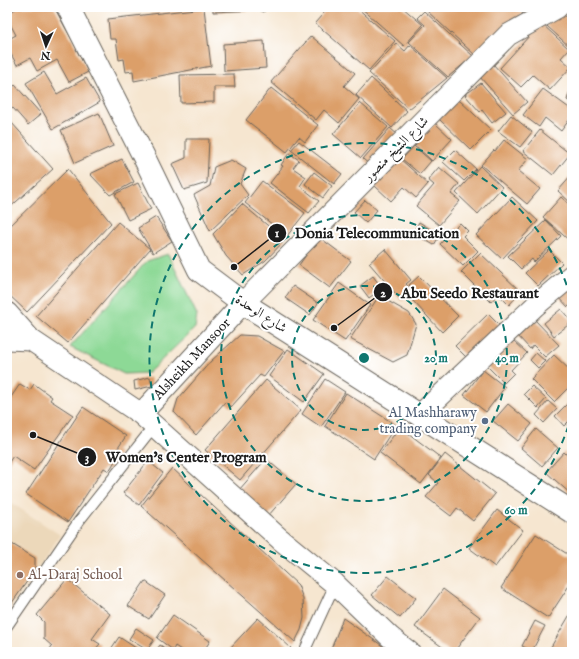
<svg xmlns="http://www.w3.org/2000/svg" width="579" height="659" viewBox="0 0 579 659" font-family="'IM FELL English',Amiri,serif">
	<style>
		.built { fill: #ecd8ba }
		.green { fill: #8dd996; stroke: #547a59 }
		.building { fill: #dc9f69 }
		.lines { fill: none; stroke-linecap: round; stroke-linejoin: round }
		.service-casing { stroke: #68635b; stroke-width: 12 }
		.minor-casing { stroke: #68635b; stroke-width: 23 }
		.secondary-casing { stroke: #68635b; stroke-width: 24 }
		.service { stroke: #fff; stroke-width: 10 }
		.minor { stroke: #fff; stroke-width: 21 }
		.secondary { stroke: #fff; stroke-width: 22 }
		.ring { fill: none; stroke: #0f766e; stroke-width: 2; stroke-dasharray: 7 5 }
		.service-dot { fill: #5c6f8a; stroke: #fff; stroke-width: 1.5 }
		.education-dot { fill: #8d6e63; stroke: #fff; stroke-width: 1.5 }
		.labels { text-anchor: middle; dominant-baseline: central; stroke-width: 4; stroke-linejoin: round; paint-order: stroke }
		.street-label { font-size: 14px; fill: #1c1c1c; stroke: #fff }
		.service-label { font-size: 14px; fill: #4e5e75; stroke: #fff; text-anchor: end }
		.education-label { font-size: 14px; fill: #785e54; stroke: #fff; text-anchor: start }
		.centre { fill: #0f766e; stroke: #fff; stroke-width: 2 }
		.ring-label { font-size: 12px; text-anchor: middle; font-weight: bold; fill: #0f766e; stroke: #fff; stroke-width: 4; stroke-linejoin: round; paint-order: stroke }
		.leader { fill: none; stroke: #1c1c1c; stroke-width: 1.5 }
		.callout-dot { fill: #1c1c1c; stroke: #fff; stroke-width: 1.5 }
		.mark-label { font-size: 12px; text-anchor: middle; font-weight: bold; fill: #fff }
		.callout-label { font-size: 15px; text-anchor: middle; font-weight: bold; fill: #1c1c1c; stroke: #fff; stroke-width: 4; stroke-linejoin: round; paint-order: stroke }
	</style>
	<rect width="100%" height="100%" fill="#fff"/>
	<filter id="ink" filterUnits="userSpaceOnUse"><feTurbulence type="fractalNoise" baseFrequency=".025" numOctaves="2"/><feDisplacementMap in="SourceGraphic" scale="8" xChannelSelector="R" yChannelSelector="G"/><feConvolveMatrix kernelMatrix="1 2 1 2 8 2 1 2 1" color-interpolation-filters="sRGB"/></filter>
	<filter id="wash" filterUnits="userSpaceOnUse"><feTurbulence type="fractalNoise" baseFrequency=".012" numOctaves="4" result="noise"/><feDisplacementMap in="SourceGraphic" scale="16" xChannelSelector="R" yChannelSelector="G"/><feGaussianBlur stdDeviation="0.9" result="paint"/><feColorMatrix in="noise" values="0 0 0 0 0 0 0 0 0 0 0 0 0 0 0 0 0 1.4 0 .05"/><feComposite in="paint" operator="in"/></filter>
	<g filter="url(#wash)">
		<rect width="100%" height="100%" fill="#f6e6d0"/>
		<path class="built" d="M 7,500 L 60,535 L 7,615 Z"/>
		<path class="green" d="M 168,254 L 197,315 L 195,328 L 148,373 L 124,374 L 70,347 L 147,261 Z"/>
		<g id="blocks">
			<path class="building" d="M 19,7 L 54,7 L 77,49 L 76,49 L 88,72 L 69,82 L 57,60 L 37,71 L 30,58 L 17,65 L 7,47 L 7,40 L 16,35 L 7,18 L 7,14 Z
				M 213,7 L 267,7 L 264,12 L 259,10 L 213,12 Z
				M 329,7 L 356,7 L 395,41 L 369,70 L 315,23 Z
				M 360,7 L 402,7 L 423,25 L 404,46 Z
				M 429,7 L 525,7 L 520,19 L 475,55 L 427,11 Z
				M 204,8 L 211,66 L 134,81 L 133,71 L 126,72 L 124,59 L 119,60 L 116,39 L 110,39 L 108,19 Z
				M 424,11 L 473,56 L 448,77 L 409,42 L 425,25 L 417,18 Z
				M 560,12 L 572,22 L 572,49 L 547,26 Z
				M 541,23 L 569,49 L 561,58 L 571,67 L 550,90 L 533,75 L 521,87 L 500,68 Z
				M 311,36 L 355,73 L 344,86 L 359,99 L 339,123 L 324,110 L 316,120 L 271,82 Z
				M 264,41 L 266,68 L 224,71 L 223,44 Z
				M 396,43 L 405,51 L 410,45 L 447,78 L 409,109 L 369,73 Z
				M 493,64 L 527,102 L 513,114 L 479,76 Z
				M 44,72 L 57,94 L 86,78 L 100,102 L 53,129 L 26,83 Z
				M 234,74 L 235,87 L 214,87 L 214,102 L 181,103 L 180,75 Z
				M 371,78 L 407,111 L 392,128 L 356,95 Z
				M 481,83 L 506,112 L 492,123 L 482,110 L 480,112 L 465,95 Z
				M 572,84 L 572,103 L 567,100 Z
				M 15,85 L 41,114 L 28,125 L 13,108 L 7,113 L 7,92 Z
				M 271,88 L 318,125 L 305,142 L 299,137 L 287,152 L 246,120 Z
				M 543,89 L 572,110 L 572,116 L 561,131 L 545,118 L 539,127 L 523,115 Z
				M 458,99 L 491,130 L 471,150 L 439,119 Z
				M 360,103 L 388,127 L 361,158 L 333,134 Z
				M 99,113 L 113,146 L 75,163 L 61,130 Z
				M 511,115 L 532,132 L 520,147 L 498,131 Z
				M 11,122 L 53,169 L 7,210 L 7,126 Z
				M 435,123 L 452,139 L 432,161 L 415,145 Z
				M 390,128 L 399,136 L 372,167 L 363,159 Z
				M 540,130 L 570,154 L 553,175 L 523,151 Z
				M 186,139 L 209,139 L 207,183 L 184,190 L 172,164 L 186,158 Z
				M 504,140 L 528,159 L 518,171 L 540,189 L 527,204 L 481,165 L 494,150 L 495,151 Z
				M 299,141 L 342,174 L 334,184 L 291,150 Z
				M 414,146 L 431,161 L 420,174 L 402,159 Z
				M 455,150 L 476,169 L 464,181 L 443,162 Z
				M 289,153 L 299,160 L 293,168 L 306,177 L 300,186 L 319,201 L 309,213 L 270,183 L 283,166 L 281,165 Z
				M 399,158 L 428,184 L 416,198 L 404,187 L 391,201 L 374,185 Z
				M 122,159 L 134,182 L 110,195 L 90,174 Z
				M 231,160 L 246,169 L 240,184 L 248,195 L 210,231 L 194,195 L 210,186 L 214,167 Z
				M 480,166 L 502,187 L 478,214 L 456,193 Z
				M 439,167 L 459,184 L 451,194 L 460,201 L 439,225 L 416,206 L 434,185 L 428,180 Z
				M 68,169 L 111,223 L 27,312 L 7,293 L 7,229 Z
				M 314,172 L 332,186 L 323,198 L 305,184 Z
				M 572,175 L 572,204 L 558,191 Z
				M 262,181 L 305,213 L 287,236 L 245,203 Z
				M 138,183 L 151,209 L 128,220 L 115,194 Z
				M 512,197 L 538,221 L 502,259 L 476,235 Z
				M 561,197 L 572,207 L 572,243 L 543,217 Z
				M 365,200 L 377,210 L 366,223 L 354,212 Z
				M 242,204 L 285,240 L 265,261 L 243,275 L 226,256 L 213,234 Z
				M 156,217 L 172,241 L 153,253 L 138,228 Z
				M 546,220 L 561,236 L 534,262 L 532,259 L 521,269 L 508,256 Z
				M 118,222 L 150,249 L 68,343 L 36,316 Z
				M 419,222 L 440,235 L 434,245 L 413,233 Z
				M 460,223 L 468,231 L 463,236 L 478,251 L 463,266 L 440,244 Z
				M 319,237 L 351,261 L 330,288 L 299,265 Z
				M 385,249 L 411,280 L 406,284 L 413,292 L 402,301 L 369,263 Z
				M 549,250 L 562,263 L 538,286 L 525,273 Z
				M 480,253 L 521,292 L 509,305 L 498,294 L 491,302 L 461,272 Z
				M 373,276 L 382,288 L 369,298 L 360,286 Z
				M 419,276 L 458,316 L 442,332 L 412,300 L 418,294 L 409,285 Z
				M 339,283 L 370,305 L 345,341 L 313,320 Z
				M 572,284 L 572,303 L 568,307 L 558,296 Z
				M 293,286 L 318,303 L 310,315 L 285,298 Z
				M 379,296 L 409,313 L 416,324 L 407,355 L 393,362 L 350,339 Z
				M 561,309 L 572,322 L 554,336 L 544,323 Z
				M 488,314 L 500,326 L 467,358 L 455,346 Z
				M 534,319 L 559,345 L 545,357 L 533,345 L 530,349 L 517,335 Z
				M 240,335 L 257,336 L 284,351 L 264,377 L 260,375 L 231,407 L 225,402 L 196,435 L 174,412 L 178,399 L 211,361 Z
				M 512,339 L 527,353 L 511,370 L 514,373 L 504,383 L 484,363 Z
				M 288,349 L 324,374 L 304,402 L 269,376 Z
				M 536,353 L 545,361 L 538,368 L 530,360 Z
				M 554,355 L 572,372 L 572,384 L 554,402 L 531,379 Z
				M 483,370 L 505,387 L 486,412 L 464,395 Z
				M 150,377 L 152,386 L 135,390 L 134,381 Z
				M 325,379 L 345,392 L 321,427 L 302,414 Z
				M 266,380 L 301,410 L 240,480 L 205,450 Z
				M 20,384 L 30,390 L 34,384 L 52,397 L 50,400 L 73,415 L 34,470 L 13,456 L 7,465 L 7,403 Z
				M 532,386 L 546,399 L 538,408 L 524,394 Z
				M 346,393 L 396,425 L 374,459 L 325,426 Z
				M 572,399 L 572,418 L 564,426 L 555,416 Z
				M 548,401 L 557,409 L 544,423 L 536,415 Z
				M 508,404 L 532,424 L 518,441 L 493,421 Z
				M 83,407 L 126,436 L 116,451 L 120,453 L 109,471 L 104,468 L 68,522 L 26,494 Z
				M 572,419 L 572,430 L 566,424 Z
				M 400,427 L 441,458 L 421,484 L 380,453 Z
				M 536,429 L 558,448 L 542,466 L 521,448 Z
				M 564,452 L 572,460 L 572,495 L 546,472 Z
				M 445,454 L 495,494 L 473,521 L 457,508 L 451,516 L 426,497 L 438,483 L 429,475 Z
				M 266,459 L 296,484 L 268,516 L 239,490 Z
				M 148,461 L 163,473 L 139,505 L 123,493 Z
				M 172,468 L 298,585 L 303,599 L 304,618 L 301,630 L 295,642 L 141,506 Z
				M 497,510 L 523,530 L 495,567 L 469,548 Z
				M 536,534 L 572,557 L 572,581 L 548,618 L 501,588 Z
				M 7,541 L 35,558 L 35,570 L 7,610 L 7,578 L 10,575 L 7,572 Z
				M 388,576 L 416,598 L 400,618 L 372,595 Z
				M 67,579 L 110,614 L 92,639 L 100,644 L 93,652 L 48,652 L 52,646 L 44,639 L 44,622 L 37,615 Z
				M 145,581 L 165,595 L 149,619 L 128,606 Z
				M 443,589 L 480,617 L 454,652 L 449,652 L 415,627 Z
				M 572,611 L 572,652 L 548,652 Z
				M 173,615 L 210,641 L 203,652 L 184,652 L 175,646 L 173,650 L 157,638 Z
				M 258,618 L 291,648 L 287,652 L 232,652 L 229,649 Z
				M 343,618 L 391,652 L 330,652 Z
				M 535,621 L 545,626 L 532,651 L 522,646 Z
				M 136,628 L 154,640 L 147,650 L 129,639 Z
				M 119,637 L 142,652 L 109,652 Z
				M 160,645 L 171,652 L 155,652 Z"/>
		</g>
	</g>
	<g filter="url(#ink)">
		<use href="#blocks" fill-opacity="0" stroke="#68635b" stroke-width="1"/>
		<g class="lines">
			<defs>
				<path id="service" d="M 7,626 L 79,521 L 154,426
					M 304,652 L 335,584"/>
				<path id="minor" d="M 7,313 L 31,340
					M 7,339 L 31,340 L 141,414 L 280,539 L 335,584 L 390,637 L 409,652
					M 141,414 L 243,303 L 508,35 L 558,7
					M 420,415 L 535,306 L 572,275"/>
				<path id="secondary" d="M 68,7 L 144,157 L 199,270 L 243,303 L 572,512"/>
			</defs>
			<use href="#service" class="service-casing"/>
			<use href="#minor" class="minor-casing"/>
			<use href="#secondary" class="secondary-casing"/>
			<use href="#service" class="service"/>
			<use href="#minor" class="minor"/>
			<use href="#secondary" class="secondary"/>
		</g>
	</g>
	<g class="ring">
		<circle cx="364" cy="358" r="72"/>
		<circle cx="364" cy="358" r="143"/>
		<path d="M572 414A215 215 0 1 1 572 302"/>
	</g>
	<circle class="service-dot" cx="485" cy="421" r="4"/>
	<circle class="education-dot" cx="20" cy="575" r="4"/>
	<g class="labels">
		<g class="street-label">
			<text transform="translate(396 149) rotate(-45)">شارع الشيخ منصور</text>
			<text transform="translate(261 314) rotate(33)">شارع الوحدة</text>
			<text transform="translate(192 359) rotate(-47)">Alsheikh Mansoor</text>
		</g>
		<g class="service-label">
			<text x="477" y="413">Al Mashharawy<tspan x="477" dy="16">trading company</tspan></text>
		</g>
		<g class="education-label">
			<text x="28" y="575">Al-Daraj School</text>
		</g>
	</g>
	<circle cx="364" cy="358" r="6" class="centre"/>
	<g class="ring-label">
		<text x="436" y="362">20 m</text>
		<text x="507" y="362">40 m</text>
		<text x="516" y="514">60 m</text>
	</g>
	<path class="leader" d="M234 267L277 233M334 328L383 292M33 435L87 457"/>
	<g class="callout-dot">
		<circle cx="234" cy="267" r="4"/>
		<circle cx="334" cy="328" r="4"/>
		<circle cx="33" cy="435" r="4"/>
		<circle cx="277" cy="233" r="10"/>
		<circle cx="383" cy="292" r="10"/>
		<circle cx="87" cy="457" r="10"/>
	</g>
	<g class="mark-label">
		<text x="277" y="237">1</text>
		<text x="383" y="297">2</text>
		<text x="87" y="461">3</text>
	</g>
	<g class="callout-label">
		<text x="377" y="238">Donia Telecommunication</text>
		<text x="470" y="298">Abu Seedo Restaurant</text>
		<text x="186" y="462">Women's Center Program</text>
	</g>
	<rect width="579" height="659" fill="none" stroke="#fff" stroke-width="24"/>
	<g transform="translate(46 46) rotate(183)" stroke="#ffffff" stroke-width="3" paint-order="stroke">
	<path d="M0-3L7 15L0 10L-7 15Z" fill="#1c1c1c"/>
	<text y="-6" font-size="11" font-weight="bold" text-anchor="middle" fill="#1c1c1c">N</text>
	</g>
</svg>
